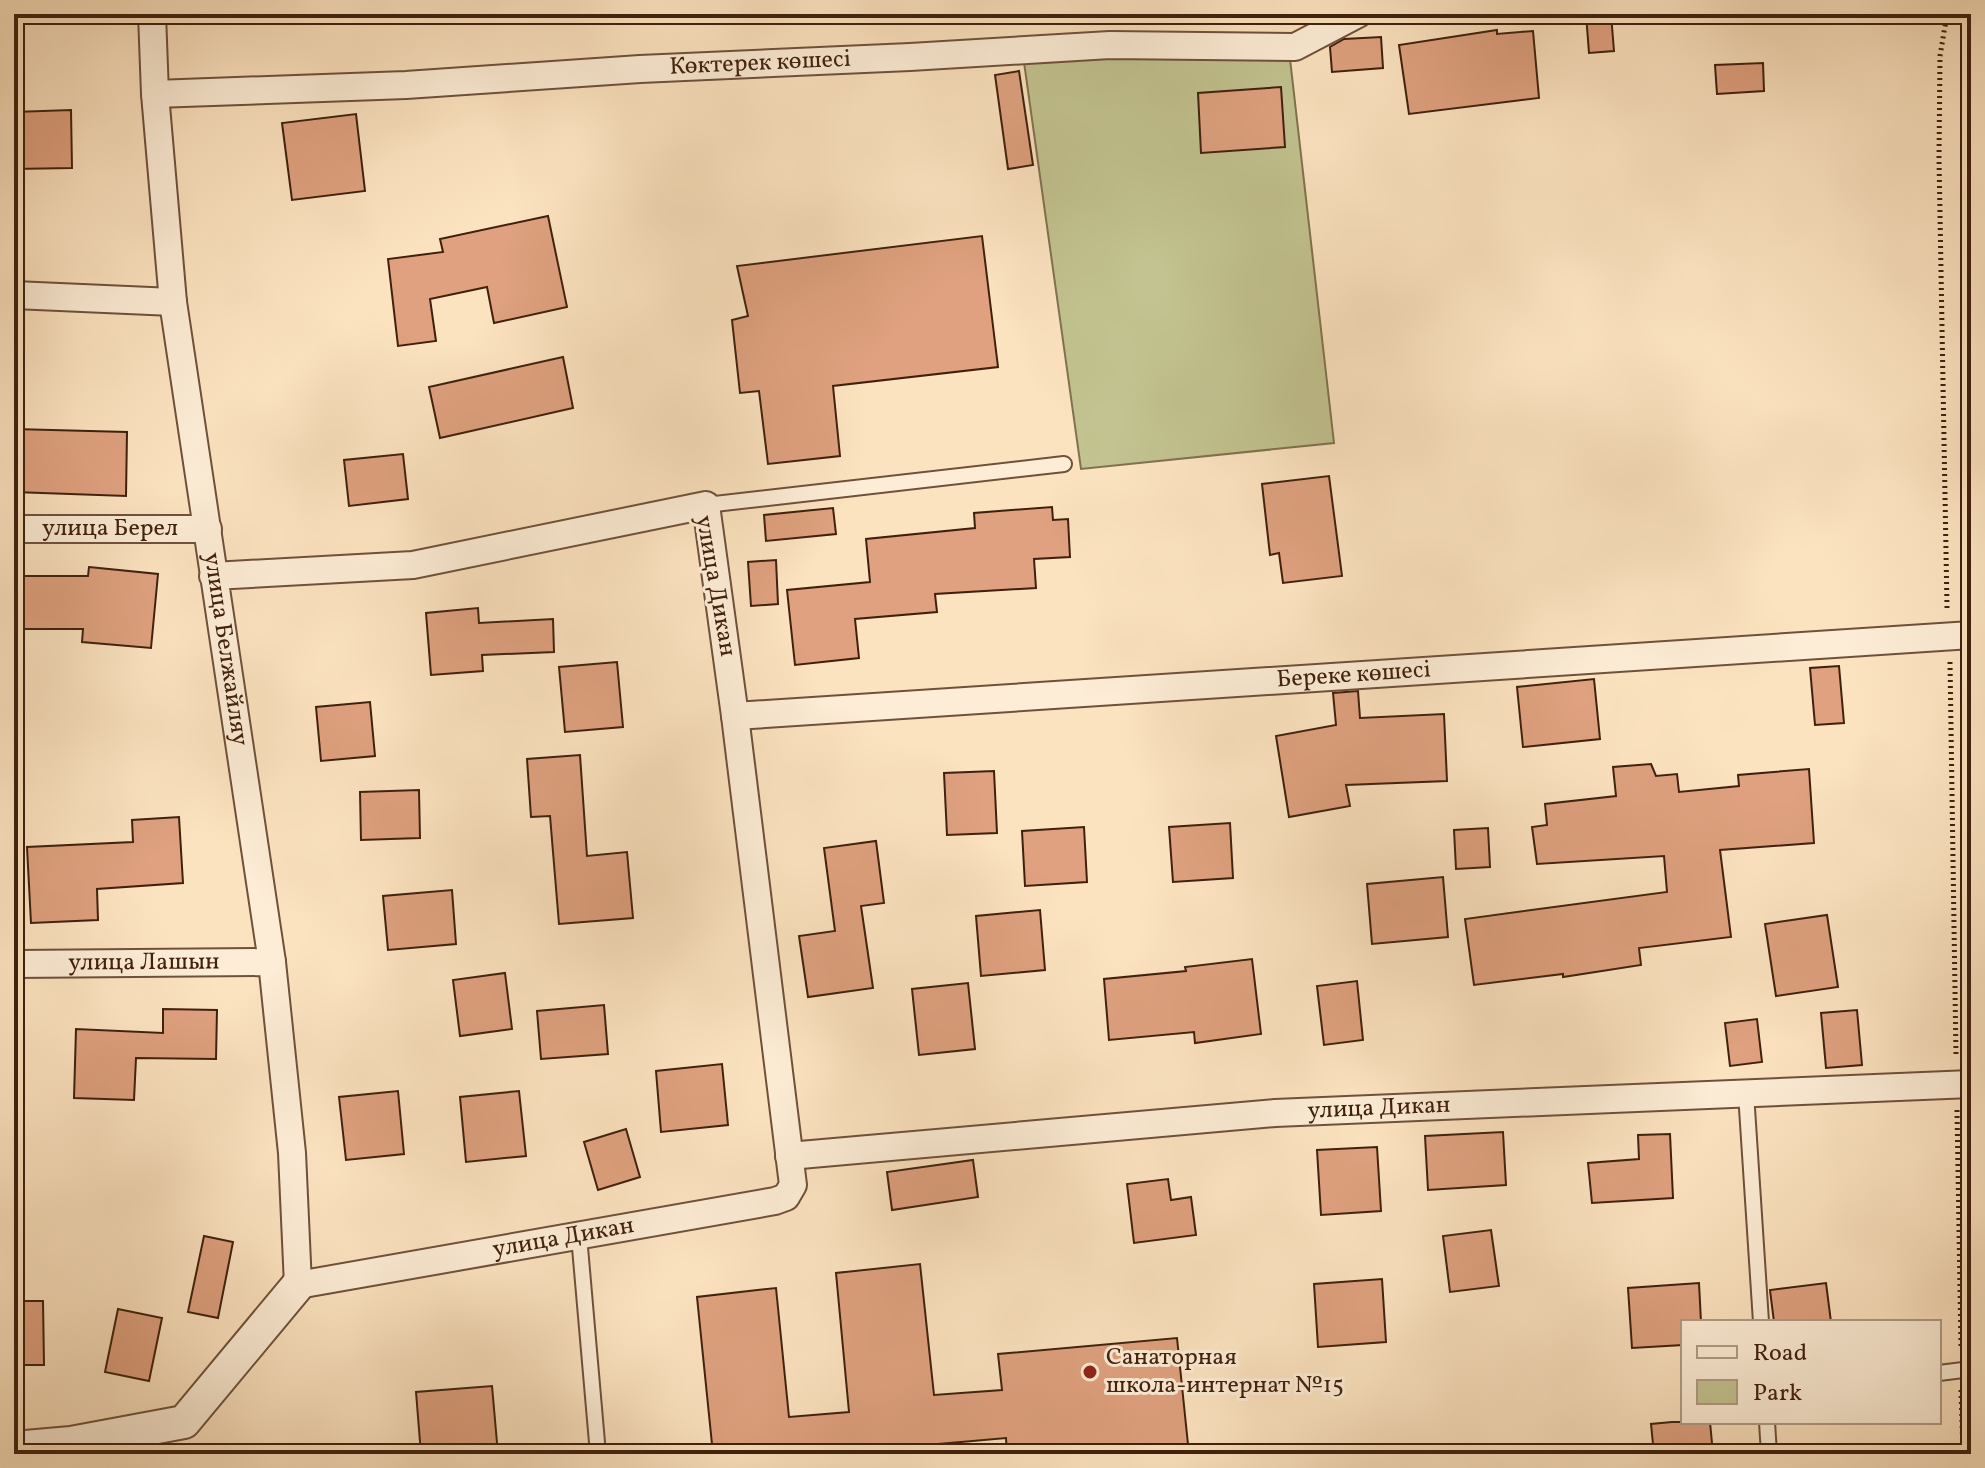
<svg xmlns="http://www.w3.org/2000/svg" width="1985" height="1468" viewBox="0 0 1985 1468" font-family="Vollkorn,serif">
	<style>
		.green { fill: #c2c390; stroke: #81724e; stroke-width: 2 }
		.building { fill: #dfa17f; stroke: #40200d; stroke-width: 2 }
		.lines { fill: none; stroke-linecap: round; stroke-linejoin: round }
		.service-casing { stroke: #6f513a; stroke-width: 18 }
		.minor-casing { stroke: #6f513a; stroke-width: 30 }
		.tertiary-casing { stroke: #6f513a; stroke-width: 36 }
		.path { stroke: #40200d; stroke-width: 5; stroke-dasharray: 2 4; stroke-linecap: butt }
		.service { stroke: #fdedd6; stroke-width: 14 }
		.minor { stroke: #fdedd6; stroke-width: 26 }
		.tertiary { stroke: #fdedd6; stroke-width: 32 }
		.poi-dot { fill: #8f2418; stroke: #fdedd6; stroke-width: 3 }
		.labels { text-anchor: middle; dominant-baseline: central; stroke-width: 6; stroke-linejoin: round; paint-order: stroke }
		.street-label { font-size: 24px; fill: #40200d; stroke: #fdedd6 }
		.poi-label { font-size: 24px; fill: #40200d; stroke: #fdedd6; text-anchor: start }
	</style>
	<rect width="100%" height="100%" fill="#fce3c0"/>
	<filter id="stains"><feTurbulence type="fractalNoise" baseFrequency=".0025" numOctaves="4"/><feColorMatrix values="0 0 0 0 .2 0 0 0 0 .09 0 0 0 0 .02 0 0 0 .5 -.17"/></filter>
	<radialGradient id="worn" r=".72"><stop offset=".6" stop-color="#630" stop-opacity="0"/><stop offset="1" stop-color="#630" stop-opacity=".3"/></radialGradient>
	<path class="green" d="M 1023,55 L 1290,59 L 1334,443 L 1081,469 Z"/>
	<path class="building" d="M 1586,14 L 1611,14 L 1614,51 L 1589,53 Z
		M 1497,30 L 1497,34 L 1533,31 L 1539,98 L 1409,114 L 1399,45 Z
		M 1381,37 L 1383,68 L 1332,72 L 1330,47 L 1344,39 Z
		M 1763,63 L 1764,91 L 1717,94 L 1715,65 Z
		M 1019,71 L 1033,165 L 1008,169 L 995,75 Z
		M 1281,87 L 1285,147 L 1201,153 L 1198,93 Z
		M 71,110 L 72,168 L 14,169 L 14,112 Z
		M 356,114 L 365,191 L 292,200 L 282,123 Z
		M 548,216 L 567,307 L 494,323 L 487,287 L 430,299 L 436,341 L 398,346 L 388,259 L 443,252 L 440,239 Z
		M 982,236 L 998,367 L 833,386 L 840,456 L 768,464 L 759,391 L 740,393 L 732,320 L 748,316 L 737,266 Z
		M 563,357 L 573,408 L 440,438 L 429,387 Z
		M 14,429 L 127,432 L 126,496 L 14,492 Z
		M 403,454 L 408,499 L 349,506 L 344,460 Z
		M 1329,476 L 1342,576 L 1283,583 L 1279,553 L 1270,555 L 1262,484 Z
		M 1052,507 L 1053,520 L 1068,519 L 1070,557 L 1034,559 L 1036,588 L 935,594 L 937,612 L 855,619 L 859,658 L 795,665 L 787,590 L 870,582 L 866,539 L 975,528 L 974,513 Z
		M 833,508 L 836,534 L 766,541 L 764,515 Z
		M 776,560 L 778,604 L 751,606 L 748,562 Z
		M 89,567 L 158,574 L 151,648 L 82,642 L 83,629 L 14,629 L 14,576 L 88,576 Z
		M 478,608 L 479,623 L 553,619 L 554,652 L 482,655 L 483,671 L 431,675 L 426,613 Z
		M 617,662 L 623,727 L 565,732 L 559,667 Z
		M 1839,666 L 1844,723 L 1815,725 L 1810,668 Z
		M 1594,679 L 1600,739 L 1523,747 L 1517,687 Z
		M 1358,691 L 1360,718 L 1444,714 L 1447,781 L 1346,785 L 1350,806 L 1289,817 L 1276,736 L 1336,725 L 1333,693 Z
		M 370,702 L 375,756 L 321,761 L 316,707 Z
		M 580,755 L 587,856 L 627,852 L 633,918 L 559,924 L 550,816 L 531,817 L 527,759 Z
		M 1651,764 L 1656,776 L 1677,774 L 1679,792 L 1739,786 L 1738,775 L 1809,769 L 1814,843 L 1720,850 L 1731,937 L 1639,948 L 1641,965 L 1563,977 L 1563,974 L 1474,985 L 1465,919 L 1667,892 L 1664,856 L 1537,864 L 1532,827 L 1547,825 L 1545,804 L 1616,796 L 1613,767 Z
		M 994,771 L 997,833 L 947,835 L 944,773 Z
		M 419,790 L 420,838 L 361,840 L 360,792 Z
		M 179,817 L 183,883 L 97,889 L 98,920 L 31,923 L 27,847 L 133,842 L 132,820 Z
		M 1230,823 L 1233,878 L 1173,882 L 1169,827 Z
		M 1084,827 L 1087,882 L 1025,886 L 1022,831 Z
		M 1488,828 L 1490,867 L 1456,869 L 1454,830 Z
		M 876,841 L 884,903 L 861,906 L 873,988 L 808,997 L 799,936 L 835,931 L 824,848 Z
		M 1443,877 L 1448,937 L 1372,944 L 1367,884 Z
		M 452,890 L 456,944 L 388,950 L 383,896 Z
		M 1040,910 L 1045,970 L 981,976 L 976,916 Z
		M 1827,915 L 1838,987 L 1776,996 L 1765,924 Z
		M 1252,959 L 1261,1034 L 1195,1043 L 1194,1032 L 1109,1040 L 1104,979 L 1186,971 L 1185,967 Z
		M 505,973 L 512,1029 L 460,1036 L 453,980 Z
		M 1357,981 L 1363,1040 L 1324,1045 L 1317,986 Z
		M 968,983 L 975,1049 L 919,1055 L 912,989 Z
		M 604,1005 L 608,1054 L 541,1059 L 537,1011 Z
		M 163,1009 L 217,1010 L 216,1059 L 136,1058 L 134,1100 L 74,1098 L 76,1029 L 163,1033 Z
		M 1857,1010 L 1862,1065 L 1826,1068 L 1821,1013 Z
		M 1757,1019 L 1762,1062 L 1730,1066 L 1725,1023 Z
		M 722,1064 L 728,1125 L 661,1132 L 656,1071 Z
		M 398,1091 L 404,1154 L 346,1160 L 339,1097 Z
		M 519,1091 L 526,1156 L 466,1162 L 460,1097 Z
		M 626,1129 L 640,1177 L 598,1190 L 584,1142 Z
		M 1503,1132 L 1506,1185 L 1428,1190 L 1425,1136 Z
		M 1670,1134 L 1673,1198 L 1592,1203 L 1588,1163 L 1639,1159 L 1638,1135 Z
		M 1377,1147 L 1381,1211 L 1321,1215 L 1317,1150 Z
		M 973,1160 L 978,1197 L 892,1210 L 887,1172 Z
		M 1168,1179 L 1171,1200 L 1191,1197 L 1196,1235 L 1134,1243 L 1127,1184 Z
		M 1491,1230 L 1499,1286 L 1450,1292 L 1443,1236 Z
		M 204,1236 L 233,1242 L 218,1318 L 188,1312 Z
		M 920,1264 L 934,1395 L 1002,1390 L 998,1354 L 1177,1338 L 1189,1454 L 1007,1454 L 1006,1438 L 939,1444 L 940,1454 L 853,1454 L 852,1447 L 791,1450 L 791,1454 L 713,1454 L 697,1297 L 776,1288 L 789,1417 L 849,1412 L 836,1273 Z
		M 1382,1279 L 1386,1342 L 1318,1347 L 1314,1284 Z
		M 1699,1283 L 1701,1322 L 1683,1322 L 1683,1345 L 1632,1348 L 1628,1288 Z
		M 1826,1283 L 1831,1322 L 1774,1322 L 1770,1290 Z
		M 14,1301 L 43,1301 L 44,1365 L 14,1365 Z
		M 118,1309 L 162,1318 L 149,1381 L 105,1372 Z
		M 492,1386 L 498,1454 L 421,1454 L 416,1392 Z
		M 1672,1422 L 1710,1422 L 1713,1454 L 1654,1454 L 1651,1424 Z"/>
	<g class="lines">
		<defs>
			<path id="service" d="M 706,505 L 1064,464
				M 1746,1093 L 1761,1322
				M 579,1236 L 598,1454
				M 1939,1373 L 1971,1369
				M 1767,1422 L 1769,1454"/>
			<g id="minor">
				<path id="s1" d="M 152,14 L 155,94 L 173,302 L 272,962 L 292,1153 L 298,1285 L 775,1201 L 786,1197 L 793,1185 L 735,716 L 706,505 L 413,565 L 213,576"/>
				<path id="s2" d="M 155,94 L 406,85 L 640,69 L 910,57 L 1110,45 L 1295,47 L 1358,14"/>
				<path d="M 14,295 L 173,302"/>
				<path id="s3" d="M 14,529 L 208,529"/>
				<path id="s4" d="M 735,716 L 1971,635"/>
				<path id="s5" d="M 14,964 L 272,962"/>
				<path id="s6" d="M 789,1156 L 1275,1113 L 1971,1084"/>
			</g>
			<path id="tertiary" d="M 14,1448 L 71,1443 L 184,1422 L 298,1285"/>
		</defs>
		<use href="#service" class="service-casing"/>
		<use href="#minor" class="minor-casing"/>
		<use href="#tertiary" class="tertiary-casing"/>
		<path class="path" d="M 1947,608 L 1939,158 L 1940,56 L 1947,14
			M 1950,662 L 1956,1056
			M 1957,1110 L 1961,1348
			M 1961,1390 L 1963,1454"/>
		<use href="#service" class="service"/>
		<use href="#minor" class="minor"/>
		<use href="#tertiary" class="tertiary"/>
	</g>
	<circle class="poi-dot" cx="1090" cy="1372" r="8"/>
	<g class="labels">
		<g class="street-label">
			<text stroke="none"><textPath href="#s2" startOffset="606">Көктерек көшесі</textPath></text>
			<text stroke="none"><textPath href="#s3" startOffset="96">улица Берел</textPath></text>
			<text transform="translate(715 586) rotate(80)">улица Дикан</text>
			<text stroke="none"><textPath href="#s1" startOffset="640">улица Белжайляу</textPath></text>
			<text stroke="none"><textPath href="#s4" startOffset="620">Береке көшесі</textPath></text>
			<text stroke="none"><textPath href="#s5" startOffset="130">улица Лашын</textPath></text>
			<text stroke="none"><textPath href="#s6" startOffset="592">улица Дикан</textPath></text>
			<text stroke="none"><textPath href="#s1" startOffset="1550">улица Дикан</textPath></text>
		</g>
		<g class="poi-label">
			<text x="1106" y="1358">Санаторная<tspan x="1106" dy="28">школа-интернат №15</tspan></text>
		</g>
	</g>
	<rect width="1985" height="1468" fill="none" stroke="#fce3c0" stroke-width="48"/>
	<rect x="16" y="16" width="1953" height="1436" fill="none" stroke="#40200d" stroke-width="4"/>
	<rect x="24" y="24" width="1937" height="1420" fill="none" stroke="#40200d" stroke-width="2"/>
	<rect x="1681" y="1320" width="260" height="104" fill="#fdedd6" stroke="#b19b86" stroke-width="2"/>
	<rect x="1697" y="1346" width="40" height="12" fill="#fdedd6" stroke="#b19b86" stroke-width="2"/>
	<text x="1753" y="1360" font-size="24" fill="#40200d">Road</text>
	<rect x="1697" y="1380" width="40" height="24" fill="#c2c390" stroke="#b19b86" stroke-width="2"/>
	<text x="1753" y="1400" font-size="24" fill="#40200d">Park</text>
	<rect width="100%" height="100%" filter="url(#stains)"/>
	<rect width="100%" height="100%" fill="url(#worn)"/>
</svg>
